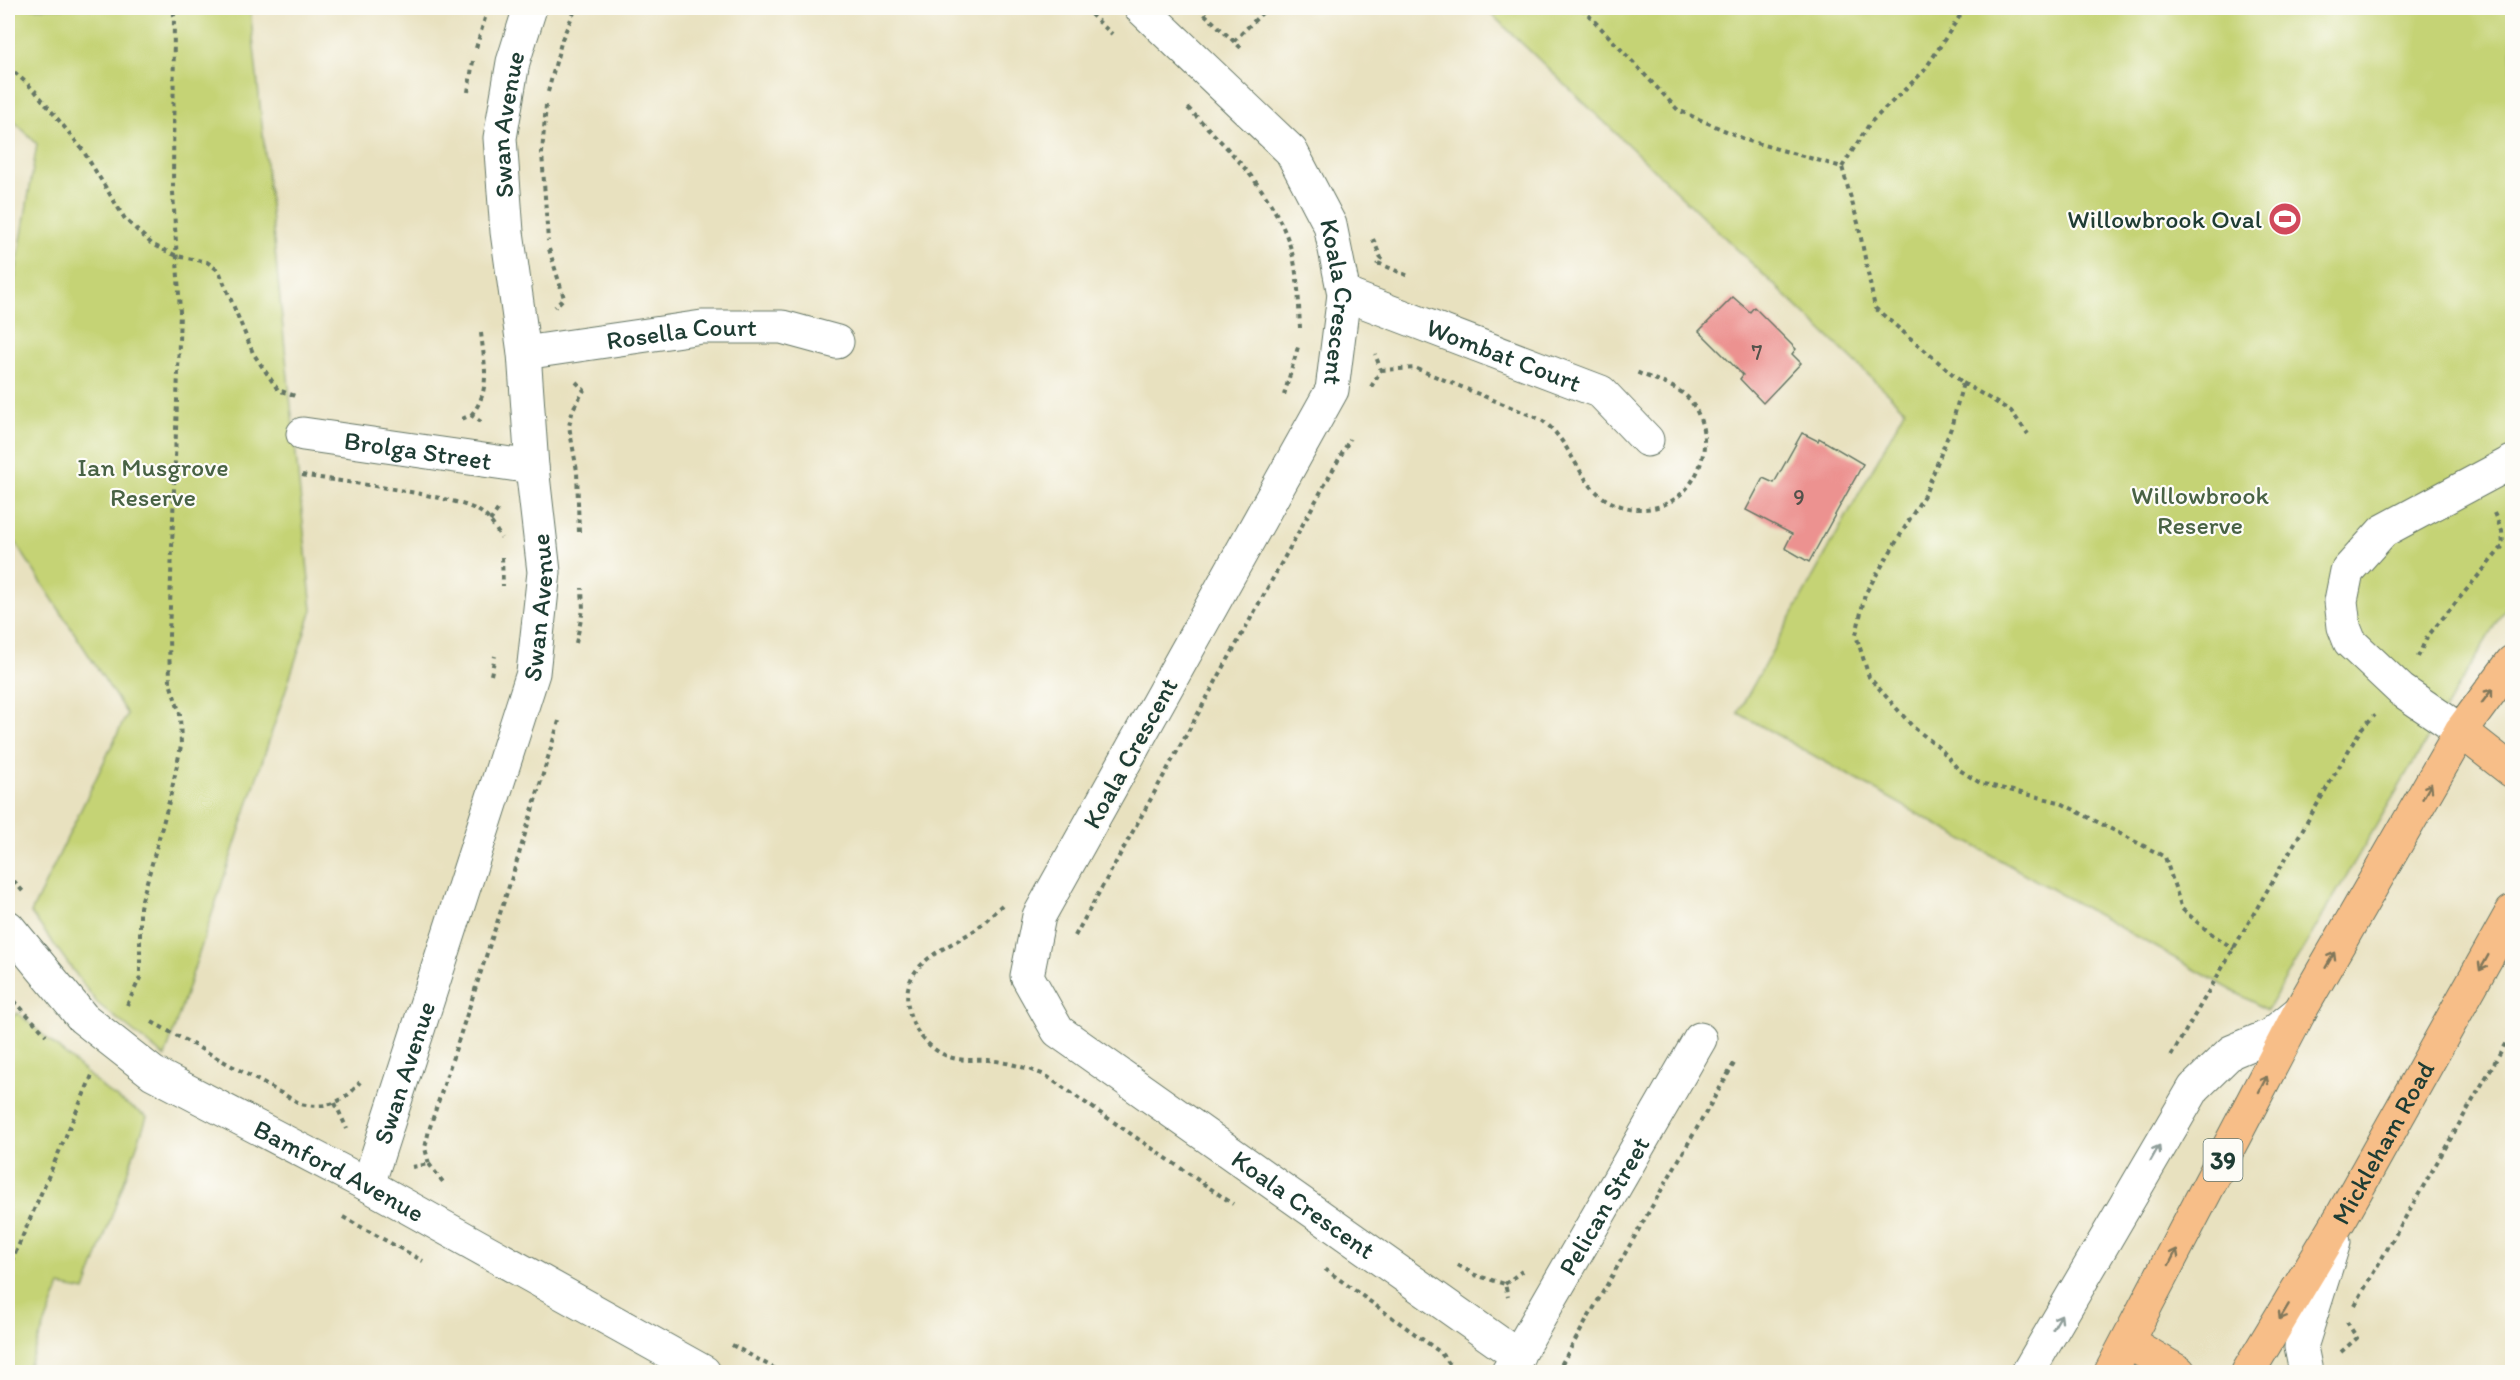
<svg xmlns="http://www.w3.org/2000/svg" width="2520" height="1380" viewBox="0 0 2520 1380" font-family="Itim,sans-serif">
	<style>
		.green { fill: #c5d375; stroke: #728854; stroke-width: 1.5 }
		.building { fill: #ec9290 }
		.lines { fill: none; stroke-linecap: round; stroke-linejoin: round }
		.minor-casing { stroke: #657665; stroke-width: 35 }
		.major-casing { stroke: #657665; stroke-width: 35 }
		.path { stroke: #657665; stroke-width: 4; stroke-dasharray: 4.5 4.5; stroke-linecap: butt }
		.minor { stroke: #fff; stroke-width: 33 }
		.major { stroke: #f7be88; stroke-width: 33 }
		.oneway { stroke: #80775a }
		.oneway2 { stroke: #8f9e9a }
		.labels { text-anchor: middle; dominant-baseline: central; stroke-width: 4.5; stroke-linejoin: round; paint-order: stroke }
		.number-label { font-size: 22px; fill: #52524b }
		.shield { fill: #fdfcf7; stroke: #62766e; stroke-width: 1.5 }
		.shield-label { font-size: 24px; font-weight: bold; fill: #1f3d34 }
		.street-label { font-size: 26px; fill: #1f3d34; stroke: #fdfcf7 }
		.poi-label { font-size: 26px; fill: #1f3d34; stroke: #fdfcf7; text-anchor: end }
		.park-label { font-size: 26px; fill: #486244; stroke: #fdfcf7 }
	</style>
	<rect width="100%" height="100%" fill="#fdfcf7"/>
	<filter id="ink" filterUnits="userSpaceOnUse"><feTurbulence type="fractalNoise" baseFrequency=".0167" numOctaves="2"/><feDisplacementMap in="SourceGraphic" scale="12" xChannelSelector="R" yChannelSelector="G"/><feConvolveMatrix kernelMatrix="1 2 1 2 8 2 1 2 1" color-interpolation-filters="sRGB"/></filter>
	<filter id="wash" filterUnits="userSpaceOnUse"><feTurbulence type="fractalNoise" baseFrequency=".008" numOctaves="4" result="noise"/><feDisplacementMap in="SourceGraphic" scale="24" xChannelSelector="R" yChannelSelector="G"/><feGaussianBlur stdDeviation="1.35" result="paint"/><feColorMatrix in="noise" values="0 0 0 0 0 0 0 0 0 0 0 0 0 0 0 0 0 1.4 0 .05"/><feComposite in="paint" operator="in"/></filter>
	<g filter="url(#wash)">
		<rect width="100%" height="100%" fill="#e8e1bf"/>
		<path class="green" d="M 8,8 L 250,8 L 312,610 L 165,1057 L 97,1003 L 31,913 L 127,714 L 8,531 L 8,320 L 37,144 L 8,115 Z
			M 1485,8 L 2512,8 L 2512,596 L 2267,1010 L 1738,713 L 1905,410 Z
			M 18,1013 L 109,1093 L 147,1117 L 85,1291 L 60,1286 L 26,1372 L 8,1372 L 8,1020 Z"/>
		<g id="blocks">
			<path class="building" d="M 1733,297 L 1750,312 L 1754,307 L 1796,349 L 1792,354 L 1801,363 L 1763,403 L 1740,379 L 1743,375 L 1699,331 Z
				M 1802,433 L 1818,441 L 1819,438 L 1863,464 L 1809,562 L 1785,548 L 1792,534 L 1746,510 L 1763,478 L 1774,483 Z"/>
		</g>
	</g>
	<g filter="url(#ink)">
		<use href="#blocks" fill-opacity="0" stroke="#657665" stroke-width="1.5"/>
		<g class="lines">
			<defs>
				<g id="minor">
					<path id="s1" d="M 1141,8 L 1291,151 L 1330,225 L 1344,294 L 1332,390 L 1039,916 L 1027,976 L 1058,1031 L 1518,1356"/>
					<path id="s2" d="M 1344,294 L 1601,392 L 1647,440"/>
					<path id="s3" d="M 524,353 L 702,327 L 782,327 L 837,342"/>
					<path id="s4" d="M 303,434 L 532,467"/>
					<path d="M 2461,731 L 2401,690 L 2350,642 L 2344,627 L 2341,601 L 2347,571 L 2383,531 L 2512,462"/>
					<path id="s5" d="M 8,927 L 83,1018 L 153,1073 L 368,1185 L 704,1372"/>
					<path id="s6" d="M 368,1185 L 533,673 L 544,572 L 532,467 L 524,353 L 507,232 L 500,138 L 513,62 L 530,8"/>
					<path id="s7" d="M 1508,1372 L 1700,1039"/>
					<path d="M 2028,1372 L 2194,1088 L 2231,1052 L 2269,1036 L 2300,1011"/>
					<path d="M 2306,1372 L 2301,1347 L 2334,1242"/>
				</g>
				<g id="major">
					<path d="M 2461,731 L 2512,771"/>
					<path d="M 2128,1342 L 2179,1372"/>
					<path d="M 2111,1372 L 2300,1011 L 2461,731 L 2512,662"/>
					<path id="s8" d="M 2248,1372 L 2343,1214 L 2512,912"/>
				</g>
			</defs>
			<use href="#minor" class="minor-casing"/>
			<use href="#major" class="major-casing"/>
			<path class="path" d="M 1084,8 L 1112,34
				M 1198,8 L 1241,48
				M 1582,8 L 1678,110 L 1749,141 L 1842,167 L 1858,223 L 1875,308 L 1963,383 L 1951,428 L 1926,492 L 1865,594 L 1856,635 L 1869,677 L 1913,727 L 1939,747 L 1958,769 L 1980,783 L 2059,802 L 2165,857 L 2182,909 L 2209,932 L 2234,949
				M 1234,41 L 1267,8
				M 476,48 L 488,8
				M 8,66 L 35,91 L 82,149 L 125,219 L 153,245 L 177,256 L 207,262 L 219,271 L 253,353 L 278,390 L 298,397
				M 468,92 L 473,61
				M 548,92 L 562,39 L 576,8
				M 546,105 L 542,153 L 548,241
				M 1188,108 C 1234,155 1287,204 1296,273 C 1299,291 1299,310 1300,328
				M 1842,167 L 1870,123 L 1924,71 L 1965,8
				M 1373,239 L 1381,258 L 1377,265
				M 549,249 L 564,298 L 555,307
				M 1378,263 L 1411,277
				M 1381,370 L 1415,368 L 1540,419 C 1575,442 1578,492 1618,505 C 1684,528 1729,449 1689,399 C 1678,386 1652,379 1636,372
				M 576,382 L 584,390 L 573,409 L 569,426 L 577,471 L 579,533
				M 1963,383 L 2011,411 L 2028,434
				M 1371,387 L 1381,370 L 1375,354
				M 1284,395 L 1298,347
				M 471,415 C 492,391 484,362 481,333
				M 462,419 L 471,415 L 481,422
				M 302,475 C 339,482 456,494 482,513 C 490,519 496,529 501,538
				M 490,521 L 499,508
				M 502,557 L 503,586
				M 576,643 L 583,610 L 582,588
				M 2418,657 L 2427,637 L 2503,546 L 2502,531 L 2494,513
				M 491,675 L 495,656
				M 8,874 L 25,894
				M 1002,905 C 993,913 984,923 975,930 C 939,953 892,966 912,1021 C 917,1035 933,1051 947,1056 C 961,1062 974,1059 988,1060 C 1008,1062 1026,1068 1045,1075 L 1233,1204
				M 1075,936 L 1350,439
				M 8,994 L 46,1035
				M 127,1005 L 140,978 L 140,907 L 170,798 L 181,746 L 180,714 L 170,683 L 169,636 L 180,312 L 173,192 L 174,8
				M 152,1022 L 301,1104 C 326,1109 344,1103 360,1082
				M 2171,1056 L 2361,729 L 2375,715
				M 335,1103 L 347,1129
				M 429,1164 L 443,1182
				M 412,1167 L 429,1164 L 425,1148 L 429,1130 L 513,874 L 559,721
				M 343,1217 L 423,1261
				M 1458,1265 L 1475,1275 L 1505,1284 L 1508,1297
				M 1325,1269 L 1440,1352 L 1452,1367 L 1472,1370
				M 8,1270 L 93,1073
				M 1505,1284 L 1522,1271
				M 2355,1305 L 2512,1032
				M 732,1345 L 781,1372
				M 2341,1352 L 2357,1338 L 2347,1322
				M 1557,1372 L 1736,1060"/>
			<use href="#minor" class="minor"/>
			<use href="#major" class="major"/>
		</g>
		<defs><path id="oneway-shaft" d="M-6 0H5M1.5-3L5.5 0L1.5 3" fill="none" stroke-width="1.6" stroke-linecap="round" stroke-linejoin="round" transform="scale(1.5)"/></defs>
		<g class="oneway">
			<use href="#oneway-shaft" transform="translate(2487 696) rotate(-53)"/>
			<use href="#oneway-shaft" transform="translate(2427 791) rotate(-60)"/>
			<use href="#oneway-shaft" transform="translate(2330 960) rotate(-60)"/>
			<use href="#oneway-shaft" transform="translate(2484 963) rotate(119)"/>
			<use href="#oneway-shaft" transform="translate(2263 1084) rotate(-63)"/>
			<use href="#oneway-shaft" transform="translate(2173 1257) rotate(-63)"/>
			<use href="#oneway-shaft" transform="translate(2284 1312) rotate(121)"/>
		</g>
		<g class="oneway2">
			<use href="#oneway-shaft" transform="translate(2155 1153) rotate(-60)"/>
			<use href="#oneway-shaft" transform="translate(2057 1322) rotate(-60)"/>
		</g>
	</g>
	<defs>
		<symbol id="stadium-disc" viewBox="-11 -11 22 22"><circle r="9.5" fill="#d1495b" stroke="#fdfcf7"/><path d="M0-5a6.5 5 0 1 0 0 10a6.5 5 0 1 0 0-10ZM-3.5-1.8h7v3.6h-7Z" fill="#fff"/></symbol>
	</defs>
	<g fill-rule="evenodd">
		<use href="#stadium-disc" x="2266" y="200" width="38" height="38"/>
	</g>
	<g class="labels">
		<g class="number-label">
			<text x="1757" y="352">7</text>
			<text x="1799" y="497">9</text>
		</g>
		<rect class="shield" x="2203.5" y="1139" width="39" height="42" rx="4.5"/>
		<g class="shield-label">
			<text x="2223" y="1160">39</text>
		</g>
		<g class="street-label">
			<text stroke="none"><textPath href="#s6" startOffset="1090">Swan Avenue</textPath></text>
			<text stroke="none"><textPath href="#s1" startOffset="369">Koala Crescent</textPath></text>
			<text stroke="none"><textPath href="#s3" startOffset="159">Rosella Court</textPath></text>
			<text stroke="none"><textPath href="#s2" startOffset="171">Wombat Court</textPath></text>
			<text stroke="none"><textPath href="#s4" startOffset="116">Brolga Street</textPath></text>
			<text stroke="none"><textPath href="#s6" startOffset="604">Swan Avenue</textPath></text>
			<text transform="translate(1130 753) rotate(-61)">Koala Crescent</text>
			<text stroke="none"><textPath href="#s6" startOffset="118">Swan Avenue</textPath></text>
			<text stroke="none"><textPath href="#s8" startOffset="266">Mickleham Road</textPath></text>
			<text stroke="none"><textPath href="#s5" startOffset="417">Bamford Avenue</textPath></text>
			<text stroke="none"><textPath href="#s1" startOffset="1485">Koala Crescent</textPath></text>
			<text stroke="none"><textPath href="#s7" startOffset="192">Pelican Street</textPath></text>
		</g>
		<g class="poi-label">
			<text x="2262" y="219">Willowbrook Oval</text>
		</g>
		<g class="park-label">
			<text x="153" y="467">Ian Musgrove<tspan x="153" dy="30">Reserve</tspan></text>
			<text x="2200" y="495">Willowbrook<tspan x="2200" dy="30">Reserve</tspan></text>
		</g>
	</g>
	<rect width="2520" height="1380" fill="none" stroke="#fdfcf7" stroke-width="30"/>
</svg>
